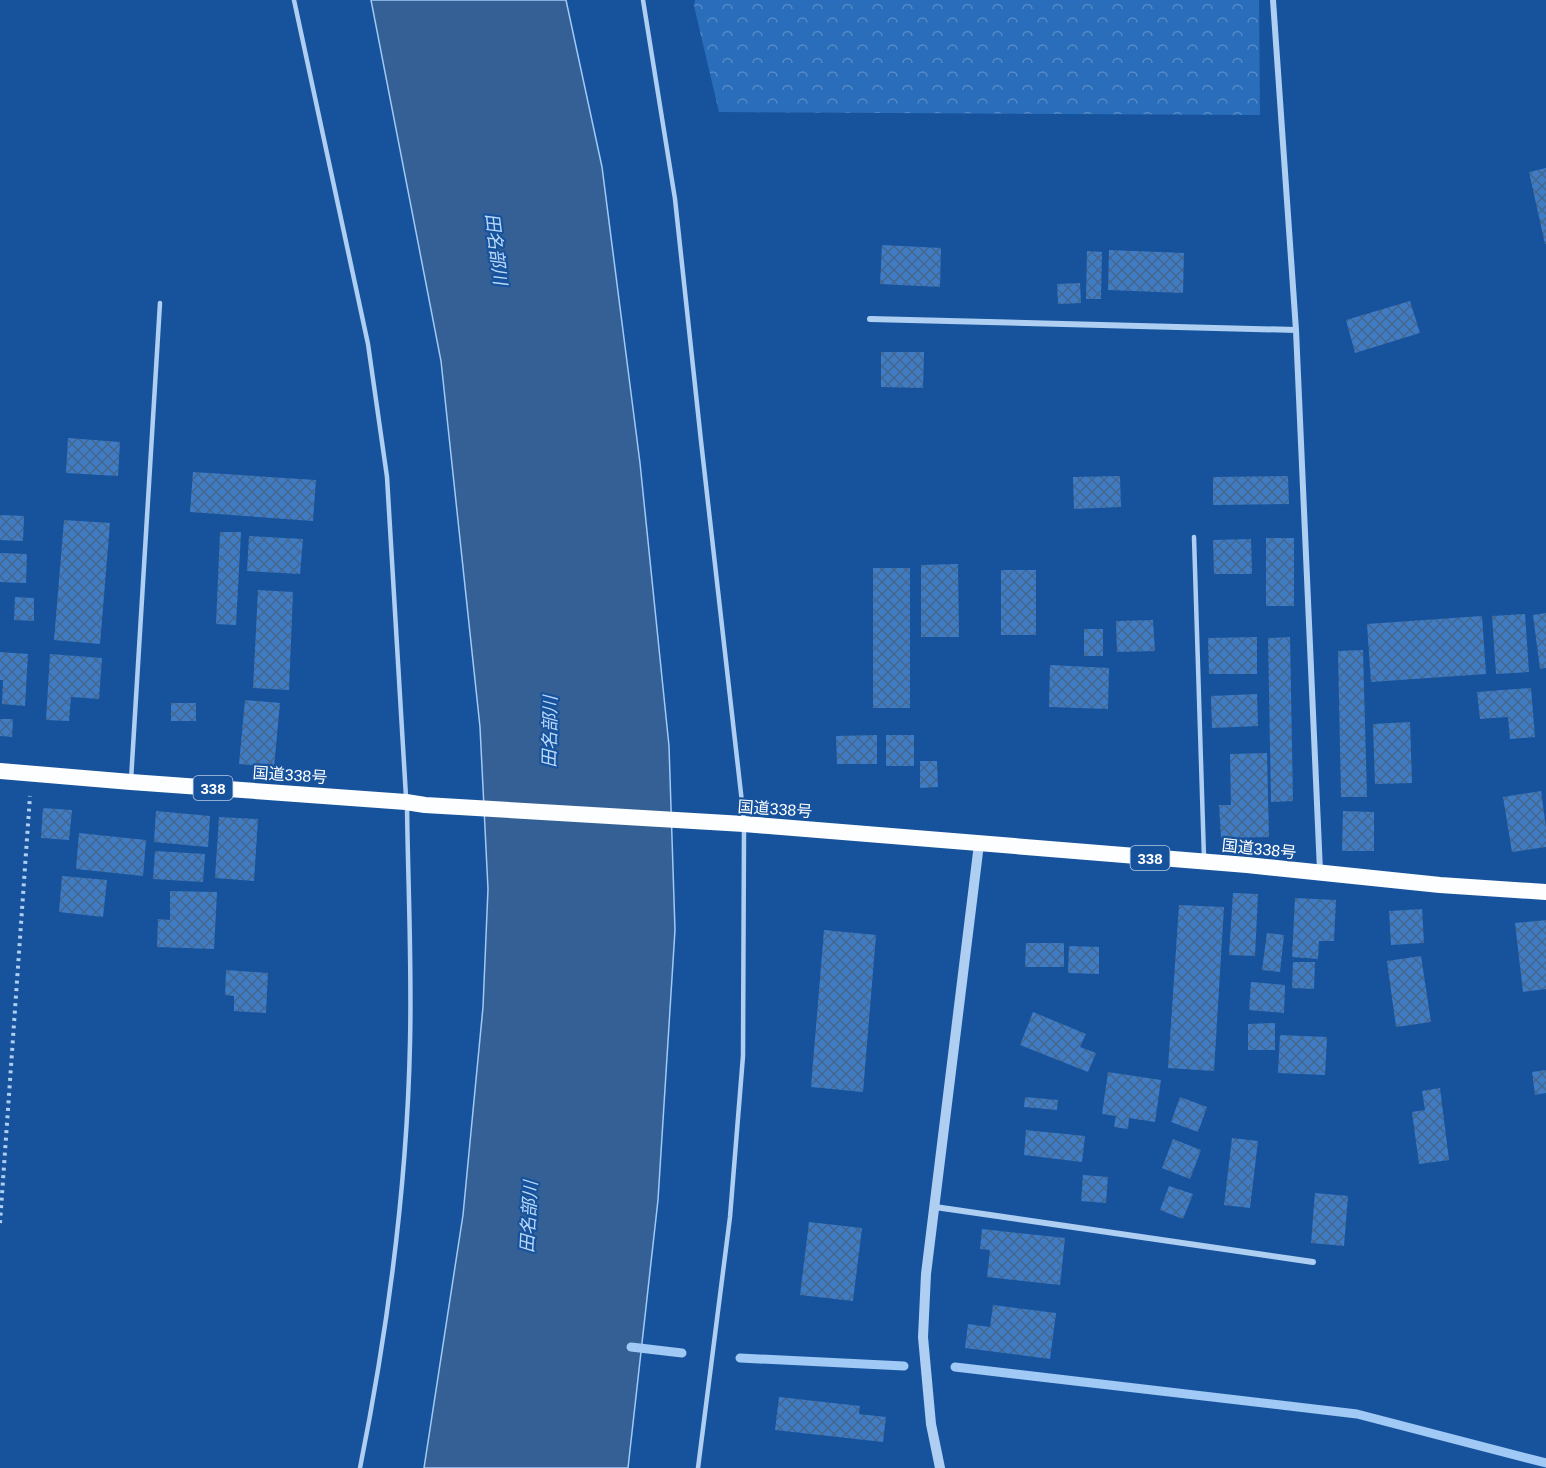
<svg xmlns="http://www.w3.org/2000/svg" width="1546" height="1468" viewBox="0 0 1546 1468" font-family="Helvetica,'Noto Sans JP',sans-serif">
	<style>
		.forest { fill: url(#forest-crowns) }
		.water { fill: #356095; stroke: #a0c9f5; stroke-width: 1.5 }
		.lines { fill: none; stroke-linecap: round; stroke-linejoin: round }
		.stream { stroke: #a0c9f5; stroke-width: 9 }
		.building { fill: url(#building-cross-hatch) }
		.path { stroke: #aecef2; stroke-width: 4; stroke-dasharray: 3 4.5; stroke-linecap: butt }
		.service { stroke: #aecef2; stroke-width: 4.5 }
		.minor { stroke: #aecef2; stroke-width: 6 }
		.tertiary { stroke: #aecef2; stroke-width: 10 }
		.trunk { stroke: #fcfeff; stroke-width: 16 }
		.labels { text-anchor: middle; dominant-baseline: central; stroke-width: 4.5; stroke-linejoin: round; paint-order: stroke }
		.shield { fill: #17539c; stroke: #b9cbe1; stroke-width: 1.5 }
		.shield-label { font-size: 15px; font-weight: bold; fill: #fff }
		.street-label { font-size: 16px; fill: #fff; stroke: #17539c }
		.water-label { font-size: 18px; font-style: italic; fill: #bad8f9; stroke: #17539c }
	</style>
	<defs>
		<pattern id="forest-crowns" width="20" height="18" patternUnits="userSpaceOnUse" patternTransform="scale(1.5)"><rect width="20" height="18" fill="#2a6dba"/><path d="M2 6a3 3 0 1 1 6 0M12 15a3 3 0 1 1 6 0" fill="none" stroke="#558ac8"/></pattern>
		<pattern id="building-cross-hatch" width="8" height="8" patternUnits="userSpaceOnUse" patternTransform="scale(1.5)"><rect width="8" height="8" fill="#3f7cc3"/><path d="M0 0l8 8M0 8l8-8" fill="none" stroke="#45668d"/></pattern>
	</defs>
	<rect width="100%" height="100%" fill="#17539c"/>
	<path class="forest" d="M 695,0 L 1259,0 L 1260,115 L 719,112 L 694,6 Z"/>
	<path class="water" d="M 371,0 L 566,0 L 602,167 L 640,463 L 669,746 L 675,930 L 658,1200 L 628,1468 L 424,1468 L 463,1215 L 483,1007 L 488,889 L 480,727 L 441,361 Z"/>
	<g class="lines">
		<path class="stream" d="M 631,1347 L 682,1353
			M 740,1358 L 904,1366
			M 955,1367 L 1357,1414 L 1546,1463"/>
	</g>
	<path class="building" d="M 1546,168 L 1546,244 L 1545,244 L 1529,172 Z
		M 882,245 L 941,248 L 940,287 L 880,284 Z
		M 1109,250 L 1184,253 L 1183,293 L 1108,290 Z
		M 1087,251 L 1102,252 L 1101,299 L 1086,299 Z
		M 1080,283 L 1081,303 L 1058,304 L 1057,284 Z
		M 1410,301 L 1420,333 L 1355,353 L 1346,320 Z
		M 881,352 L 924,352 L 923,388 L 881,387 Z
		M 68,438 L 120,442 L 118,476 L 66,473 Z
		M 193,472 L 316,480 L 313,521 L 190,512 Z
		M 1120,476 L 1121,507 L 1074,509 L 1073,477 Z
		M 1288,476 L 1289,504 L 1213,505 L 1213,477 Z
		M 0,515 L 24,516 L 23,541 L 0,540 Z
		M 64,520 L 110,523 L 100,644 L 54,640 Z
		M 220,532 L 241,532 L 236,625 L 216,624 Z
		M 249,536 L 303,539 L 300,574 L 247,571 Z
		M 1266,538 L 1294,538 L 1294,606 L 1266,606 Z
		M 1251,539 L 1252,574 L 1214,574 L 1213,540 Z
		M 0,553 L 27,554 L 26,583 L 0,582 Z
		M 958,564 L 959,637 L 921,637 L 921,565 Z
		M 873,568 L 910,568 L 910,708 L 873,708 Z
		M 1001,570 L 1036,570 L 1036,635 L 1001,635 Z
		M 258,590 L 293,592 L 289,690 L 253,688 Z
		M 15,597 L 34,598 L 34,621 L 14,620 Z
		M 1546,613 L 1546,668 L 1540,669 L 1533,615 Z
		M 1525,614 L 1529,672 L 1496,674 L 1492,616 Z
		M 1482,616 L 1486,674 L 1371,682 L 1367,624 Z
		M 1153,620 L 1155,651 L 1117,652 L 1116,621 Z
		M 1084,629 L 1103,629 L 1103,656 L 1084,656 Z
		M 1257,637 L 1257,674 L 1209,674 L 1208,638 Z
		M 1290,637 L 1293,801 L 1271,802 L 1268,638 Z
		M 1363,650 L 1367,797 L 1341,797 L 1338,651 Z
		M 0,652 L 28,654 L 25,706 L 2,704 L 3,680 L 0,680 Z
		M 50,654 L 102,658 L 99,699 L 71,697 L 69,721 L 46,720 Z
		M 1050,665 L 1109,668 L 1108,709 L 1049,707 Z
		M 1531,688 L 1535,737 L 1510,739 L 1508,717 L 1480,719 L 1477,692 Z
		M 1257,694 L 1258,726 L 1212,728 L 1211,696 Z
		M 245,700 L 280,703 L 274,767 L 239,764 Z
		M 171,703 L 196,703 L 196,721 L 171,721 Z
		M 0,719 L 13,719 L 12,737 L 0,736 Z
		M 1410,722 L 1412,783 L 1375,784 L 1373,724 Z
		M 877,735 L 877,764 L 837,764 L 836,736 Z
		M 886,735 L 914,735 L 914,766 L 886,766 Z
		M 1267,753 L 1269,837 L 1221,838 L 1219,805 L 1231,805 L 1230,754 Z
		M 920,761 L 937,761 L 938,787 L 920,788 Z
		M 1541,791 L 1546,827 L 1546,847 L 1512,852 L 1503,797 Z
		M 43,808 L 72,810 L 69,840 L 41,838 Z
		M 156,811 L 210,816 L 208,847 L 154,842 Z
		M 1343,811 L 1374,812 L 1374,851 L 1342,851 Z
		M 219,817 L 258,819 L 254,881 L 215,878 Z
		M 79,833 L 146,840 L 143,876 L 76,869 Z
		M 155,851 L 205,854 L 203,882 L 153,879 Z
		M 62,876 L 107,880 L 103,917 L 59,912 Z
		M 170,891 L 217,892 L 214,949 L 157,947 L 158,919 L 170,920 Z
		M 1233,893 L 1258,894 L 1255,956 L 1229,955 Z
		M 1295,898 L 1336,900 L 1334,941 L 1319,941 L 1318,959 L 1292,957 Z
		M 1179,905 L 1224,907 L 1214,1071 L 1168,1068 Z
		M 1422,909 L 1424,943 L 1391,945 L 1389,911 Z
		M 1546,920 L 1546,989 L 1523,992 L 1515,923 Z
		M 824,930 L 876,935 L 863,1092 L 811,1087 Z
		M 1267,933 L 1284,935 L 1280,972 L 1262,970 Z
		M 1026,943 L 1064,943 L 1064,967 L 1025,967 Z
		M 1069,946 L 1099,947 L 1099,974 L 1068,973 Z
		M 1421,956 L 1431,1022 L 1396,1027 L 1387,961 Z
		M 1293,962 L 1315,962 L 1314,989 L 1292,988 Z
		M 226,970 L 268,973 L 266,1013 L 234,1011 L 234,996 L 225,995 Z
		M 1251,982 L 1285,985 L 1284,1013 L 1249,1010 Z
		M 1033,1012 L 1086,1034 L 1080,1047 L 1096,1053 L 1088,1072 L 1020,1045 Z
		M 1275,1023 L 1275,1050 L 1248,1050 L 1248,1024 Z
		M 1280,1035 L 1327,1037 L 1325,1075 L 1278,1073 Z
		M 1546,1070 L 1546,1093 L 1535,1095 L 1532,1072 Z
		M 1108,1072 L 1161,1080 L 1155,1122 L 1129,1118 L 1128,1129 L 1114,1127 L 1116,1116 L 1102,1114 Z
		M 1440,1088 L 1449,1160 L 1419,1164 L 1412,1112 L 1425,1110 L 1422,1091 Z
		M 1025,1097 L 1058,1100 L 1057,1110 L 1024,1107 Z
		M 1180,1097 L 1207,1107 L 1198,1132 L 1171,1122 Z
		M 1026,1130 L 1085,1136 L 1082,1162 L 1024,1155 Z
		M 1232,1138 L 1258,1141 L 1250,1208 L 1224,1205 Z
		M 1173,1139 L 1201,1150 L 1190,1179 L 1162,1168 Z
		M 1083,1175 L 1108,1177 L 1106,1203 L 1081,1201 Z
		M 1169,1186 L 1193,1194 L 1183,1219 L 1160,1210 Z
		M 1315,1193 L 1348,1196 L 1344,1246 L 1311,1243 Z
		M 809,1222 L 862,1228 L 853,1301 L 800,1295 Z
		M 982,1229 L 1065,1238 L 1060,1285 L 987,1277 L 990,1250 L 980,1249 Z
		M 993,1305 L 1056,1313 L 1050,1359 L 965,1348 L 968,1324 L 990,1327 Z
		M 779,1397 L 860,1406 L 859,1414 L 886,1417 L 883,1442 L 775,1430 Z"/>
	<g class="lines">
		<path class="path" d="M 0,1223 L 30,796"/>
		<path class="service" d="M 294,0 L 368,344 L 387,477 L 406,797
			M 643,0 L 675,199 L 701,441 L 744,820
			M 1194,537 L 1204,858
			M 131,780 L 160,303
			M 360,1468 C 388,1328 407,1186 410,1043 C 412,964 408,885 407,806
			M 698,1468 L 730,1217 L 743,1056 L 744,828"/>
		<path class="minor" d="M 1273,0 L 1296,330 L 1320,871
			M 870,319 L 1296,330
			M 935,1207 L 1313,1262"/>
		<path class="tertiary" d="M 940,1468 L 931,1424 L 923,1337 L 926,1274 L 979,844"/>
		<path class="trunk" d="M 0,771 L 131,782 L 406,802 L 425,805 L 744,824 L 1247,865 L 1440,885 L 1546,892"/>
	</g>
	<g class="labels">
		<g class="shield">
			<rect x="193.5" y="776" width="39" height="24" rx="4.5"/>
			<rect x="1130.5" y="846" width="39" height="24" rx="4.5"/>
		</g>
		<g class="shield-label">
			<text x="213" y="788">338</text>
			<text x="1150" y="858">338</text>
		</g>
		<g class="street-label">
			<text transform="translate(290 775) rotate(4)">国道338号</text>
			<text transform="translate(775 809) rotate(4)">国道338号</text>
			<text transform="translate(1259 849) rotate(6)">国道338号</text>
		</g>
		<g class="water-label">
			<text transform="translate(496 249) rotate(83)">田名部川</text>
			<text transform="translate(550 732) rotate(-89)">田名部川</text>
			<text transform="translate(529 1217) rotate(-87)">田名部川</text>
		</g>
	</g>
</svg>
